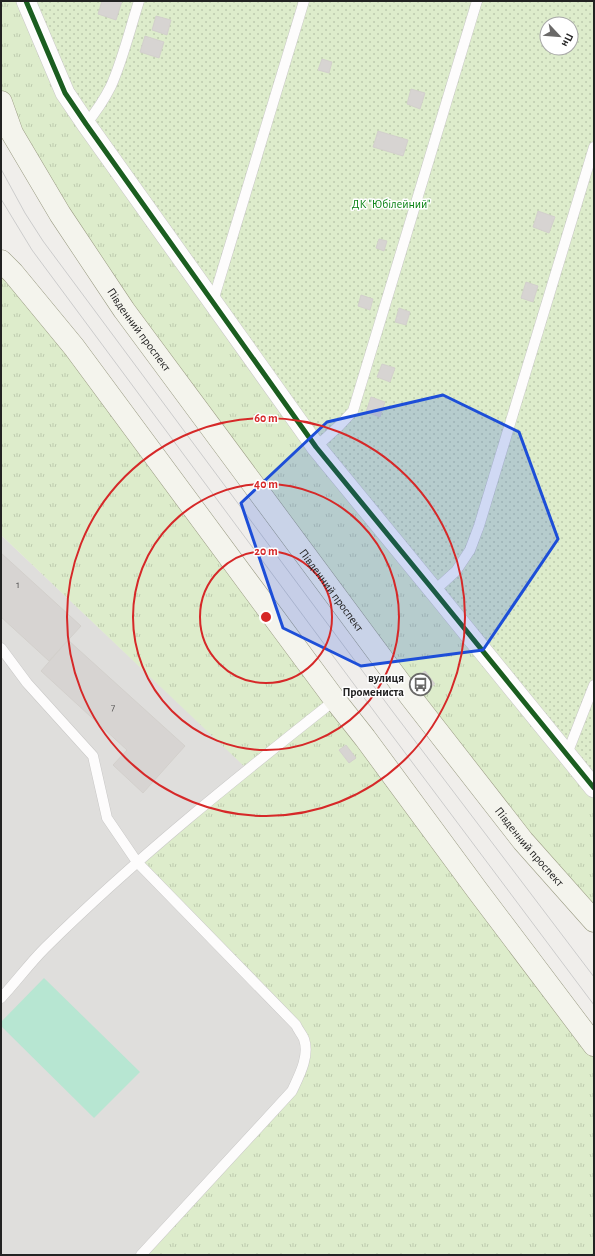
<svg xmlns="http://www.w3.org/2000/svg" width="595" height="1256" viewBox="0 0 595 1256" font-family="'Alegreya Sans',sans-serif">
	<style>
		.residential { fill: #dfdedc }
		.grass { fill: url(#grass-tufts) }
		.garden { fill: url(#garden-dots); fill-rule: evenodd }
		.pitch { fill: #b7e6d2 }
		.building { fill: #d7d4d2; stroke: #d3d0cc }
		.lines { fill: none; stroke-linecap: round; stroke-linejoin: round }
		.lane-casing { stroke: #c9c8c7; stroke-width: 11 }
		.street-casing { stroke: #c9c8c7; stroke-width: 20 }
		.secondary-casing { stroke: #999a82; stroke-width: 23 }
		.lane { stroke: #fdfcfc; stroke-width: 10 }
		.street { stroke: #fdfcfc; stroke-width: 19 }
		.secondary { stroke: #f4f4ed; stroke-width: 22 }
		.tram { stroke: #ccc; stroke-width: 1 }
		.cycleway-casing { stroke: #fff; stroke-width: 8 }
		.cycleway { stroke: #1b5e20; stroke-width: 5 }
		.marked { fill: #1d4ed8; fill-opacity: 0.2; stroke: #1d4ed8; stroke-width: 3; stroke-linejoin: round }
		.ring { fill: none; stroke: #d62828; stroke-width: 2 }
		.labels { text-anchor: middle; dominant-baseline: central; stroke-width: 3; stroke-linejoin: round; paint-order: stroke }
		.number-label { font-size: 10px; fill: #4f4e4e }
		.park-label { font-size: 12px; fill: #0c8416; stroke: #fff }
		.street-label { font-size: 12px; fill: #222; stroke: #fff }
		.poi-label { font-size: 12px; font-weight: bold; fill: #222; stroke: #fff; text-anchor: end }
		.centre { fill: #d62828; stroke: #fff; stroke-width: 2 }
		.ring-label { font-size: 12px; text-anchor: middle; font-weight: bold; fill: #d62828; stroke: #fff; stroke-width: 3; stroke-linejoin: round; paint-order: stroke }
	</style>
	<defs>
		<pattern id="grass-tufts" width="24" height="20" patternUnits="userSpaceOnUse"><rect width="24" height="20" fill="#ddeccb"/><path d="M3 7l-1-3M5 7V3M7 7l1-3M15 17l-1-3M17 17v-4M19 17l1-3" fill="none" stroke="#bdcaae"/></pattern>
		<pattern id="garden-dots" width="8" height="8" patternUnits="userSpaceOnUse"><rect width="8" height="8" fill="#ddeccb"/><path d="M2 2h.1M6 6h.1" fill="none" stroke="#bdcaae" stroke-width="1.8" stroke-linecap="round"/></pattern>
	</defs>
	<rect width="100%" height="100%" fill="#f0eeeb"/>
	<path class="residential" d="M 1,535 L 248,769 L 304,1039 L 300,1075 L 141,1255 L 1,1255 Z"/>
	<path class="grass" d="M 1,1 L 26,1 L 594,788 L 594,921 L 124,310 L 1,102 Z
		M 1,261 L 594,1045 L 594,1255 L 141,1255 L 292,1091 L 304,1040 L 137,862 L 247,769 L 1,535 Z"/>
	<path class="garden" d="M 26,1 L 594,1 L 594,788 L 434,591 L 86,124 ZM 547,24 L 571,24 L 571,48 L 547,48 Z"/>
	<path class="pitch" d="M 44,978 L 140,1072 L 94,1118 L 1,1026 L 1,1022 Z"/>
	<path class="building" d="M 102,1 L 122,1 L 116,20 L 98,14 Z
		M 156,16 L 171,20 L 167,35 L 152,30 Z
		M 145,36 L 164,42 L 159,58 L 140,52 Z
		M 322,59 L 332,62 L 329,73 L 318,70 Z
		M 411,89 L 425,93 L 420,109 L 407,104 Z
		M 378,131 L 408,140 L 403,156 L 373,147 Z
		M 538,211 L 555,217 L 549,233 L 533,227 Z
		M 379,239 L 387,241 L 384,251 L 376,248 Z
		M 526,282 L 538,286 L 533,302 L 521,298 Z
		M 361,295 L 373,299 L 370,310 L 358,306 Z
		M 399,308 L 410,312 L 406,325 L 395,322 Z
		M 382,364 L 395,368 L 390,382 L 377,377 Z
		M 371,397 L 385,402 L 380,417 L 366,412 Z
		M 1,553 L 81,626 L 49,661 L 1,617 Z
		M 68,640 L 185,746 L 143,793 L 113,765 L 127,750 L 41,671 Z
		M 425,671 L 435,684 L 428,690 L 418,676 Z
		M 346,745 L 356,758 L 349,763 L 339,750 Z"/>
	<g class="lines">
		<defs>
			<path id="lane" d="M 86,124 C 95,113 104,100 111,86 C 123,59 130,29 139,1
				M 213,301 L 304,1
				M 316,447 L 339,426 L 353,411 L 477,1
				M 434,591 L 456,571 L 470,550 L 479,526 L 594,147
				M 1,648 L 27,683 L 93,756 L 107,818 L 137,862 L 296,1025 C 298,1030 302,1034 304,1039 C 310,1056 299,1076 292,1091 L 141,1255
				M 567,754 L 594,685
				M 1,998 C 16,982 29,964 45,948 C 135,859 235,779 335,700"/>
			<path id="street" d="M 26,1 L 65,93 L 86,124 L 316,447 L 434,591 L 594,788"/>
			<g id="secondary">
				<path id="s1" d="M 1,102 L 12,133 L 60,214 L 124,310 L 410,696 L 523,841 L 594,921"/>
				<path d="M 1,261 L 13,273 L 74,347 L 335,700 L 365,738 L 477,890 L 594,1045"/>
			</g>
		</defs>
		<use href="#lane" class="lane-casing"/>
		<use href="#street" class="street-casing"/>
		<use href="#secondary" class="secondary-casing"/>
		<use href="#lane" class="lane"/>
		<use href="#street" class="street"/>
		<use href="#secondary" class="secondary"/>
		<path class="tram" d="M 1,169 L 25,213 L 43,241 L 393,712 L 594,977
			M 1,199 L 32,250 L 382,722 L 594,1005"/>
		<defs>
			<path id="cycleway" d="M 26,1 L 65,93 L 86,124 L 316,447 L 434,591 L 594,788"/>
		</defs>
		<use href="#cycleway" class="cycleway-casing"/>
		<use href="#cycleway" class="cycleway"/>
	</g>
	<path class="marked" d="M 443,395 L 519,432 L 558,539 L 483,650 L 361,666 L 283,628 L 241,503 L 327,422 Z"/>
	<g class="ring">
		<circle cx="266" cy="617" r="66"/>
		<circle cx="266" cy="617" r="133"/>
		<circle cx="266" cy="617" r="199"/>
	</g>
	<defs>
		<symbol id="bus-ring" viewBox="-11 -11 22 22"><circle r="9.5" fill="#fff" stroke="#6a6968" stroke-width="1.5"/><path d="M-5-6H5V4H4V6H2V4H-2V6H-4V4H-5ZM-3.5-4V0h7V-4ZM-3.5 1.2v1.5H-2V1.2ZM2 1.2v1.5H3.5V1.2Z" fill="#6a6968"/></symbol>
	</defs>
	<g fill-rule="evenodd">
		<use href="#bus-ring" x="408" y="672" width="25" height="25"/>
	</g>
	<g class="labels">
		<g class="number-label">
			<text x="18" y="585">1</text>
			<text x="113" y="708">7</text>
		</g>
		<g class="park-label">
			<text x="391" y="204">ДК "Юбілейний"</text>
		</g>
		<g class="street-label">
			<text stroke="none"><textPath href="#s1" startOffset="267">Південний проспект</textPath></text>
			<text stroke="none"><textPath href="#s1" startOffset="591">Південний проспект</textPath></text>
			<text stroke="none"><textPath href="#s1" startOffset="915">Південний проспект</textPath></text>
		</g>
		<g class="poi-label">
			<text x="404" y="678">вулиця<tspan x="404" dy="14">Промениста</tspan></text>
		</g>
	</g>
	<circle cx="266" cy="617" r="6" class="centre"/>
	<g class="ring-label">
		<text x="266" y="422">60 m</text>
		<text x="266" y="488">40 m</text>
		<text x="266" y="555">20 m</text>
	</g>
	<rect width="595" height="1256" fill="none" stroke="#222222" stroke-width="4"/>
	<g transform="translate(559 36) rotate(116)"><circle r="19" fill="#ffffff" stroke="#a7a7a7"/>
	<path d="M0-3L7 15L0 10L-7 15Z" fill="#6a6968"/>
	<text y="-6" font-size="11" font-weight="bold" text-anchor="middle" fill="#222222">Пн</text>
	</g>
</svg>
